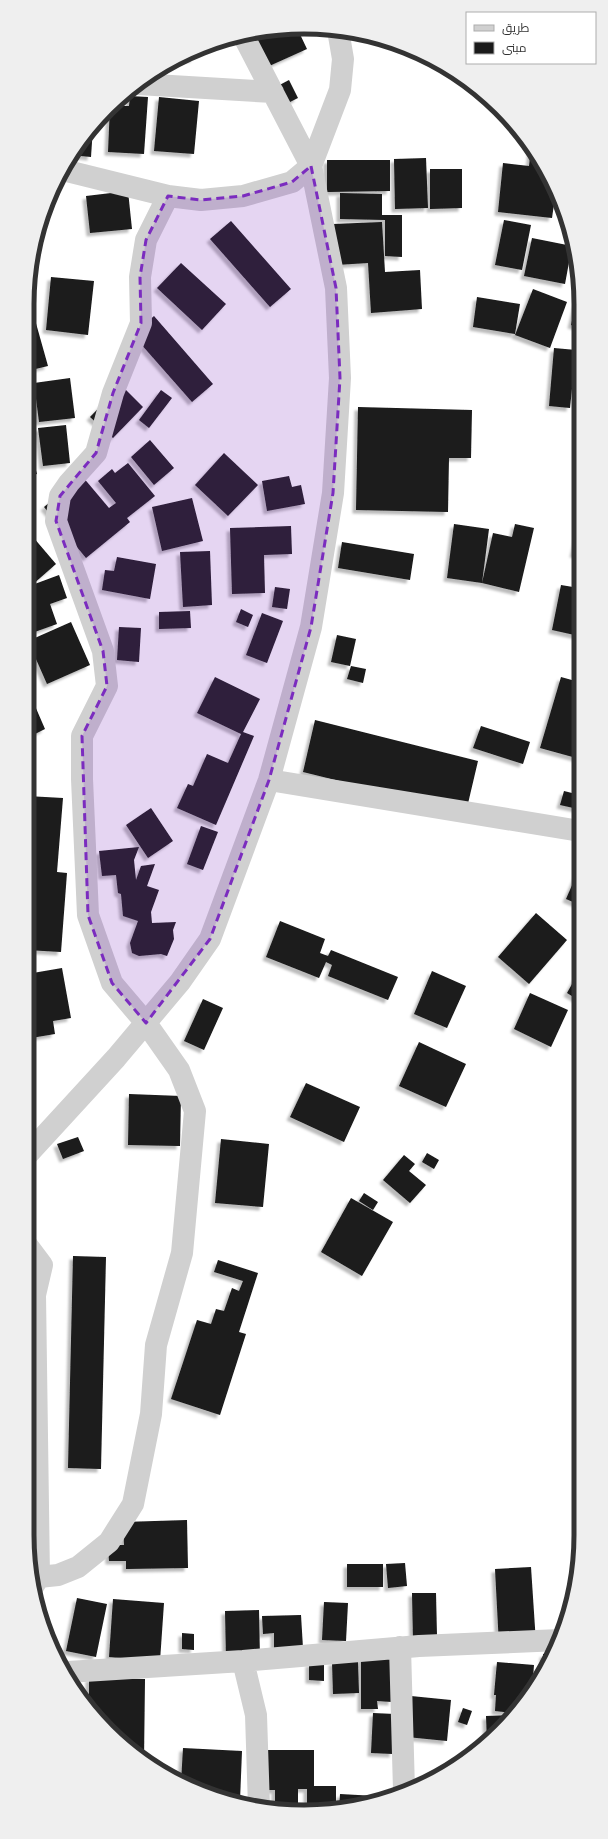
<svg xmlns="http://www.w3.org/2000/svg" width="608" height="1839" viewBox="0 0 608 1839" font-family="Figtree,Cairo,sans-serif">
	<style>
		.building { fill: #1a1a1a; filter: url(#shadow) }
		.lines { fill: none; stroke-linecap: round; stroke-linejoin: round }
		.minor { stroke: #d0d0d0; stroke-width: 22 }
		.marked { fill: #7b2cbf; fill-opacity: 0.2; stroke: #7b2cbf; stroke-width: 3; stroke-dasharray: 8 5; stroke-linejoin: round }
		.rim { fill: none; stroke: #333; stroke-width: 5 }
	</style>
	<defs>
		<filter id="shadow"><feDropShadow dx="-3.5" dy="3.5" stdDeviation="1" flood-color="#0004"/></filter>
	</defs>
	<rect width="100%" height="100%" fill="#fff"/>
	<path class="building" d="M 297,28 L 307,49 L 267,67 L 251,34 L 255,32 Z
		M 194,50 L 194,59 L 179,59 Z
		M 289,80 L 298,98 L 282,106 L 274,88 Z
		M 130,96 L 148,97 L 144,154 L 108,152 L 110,106 L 129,106 Z
		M 159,97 L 199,101 L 194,154 L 154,151 Z
		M 93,127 L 91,157 L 71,155 L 74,150 Z
		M 531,149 L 553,182 L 559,204 L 554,204 L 552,218 L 498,212 L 503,163 L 529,166 Z
		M 426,158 L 428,208 L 395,209 L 394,159 Z
		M 327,160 L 390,160 L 390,191 L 327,192 Z
		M 430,169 L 462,169 L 462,208 L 430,209 Z
		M 128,191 L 132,229 L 90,233 L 86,196 Z
		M 340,193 L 382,194 L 382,215 L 402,215 L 402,257 L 385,256 L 385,220 L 340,219 Z
		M 504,220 L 531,225 L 522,270 L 495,265 Z
		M 231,221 L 291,289 L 270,307 L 210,239 Z
		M 382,222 L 385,272 L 420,270 L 422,309 L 371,313 L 368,263 L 336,265 L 333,224 Z
		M 532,238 L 572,246 L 565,284 L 524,276 Z
		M 181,263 L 226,304 L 202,330 L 157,288 Z
		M 51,277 L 94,281 L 88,335 L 46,330 Z
		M 533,289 L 567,302 L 550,348 L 515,335 Z
		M 477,297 L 520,304 L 515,334 L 473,327 Z
		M 576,304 L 579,304 L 579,327 L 571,325 Z
		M 32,309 L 48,366 L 27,371 L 27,310 Z
		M 154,316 L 213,384 L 192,402 L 133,335 Z
		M 554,348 L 576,350 L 570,408 L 549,406 Z
		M 70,378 L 75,418 L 39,422 L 34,383 Z
		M 121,385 L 143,407 L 113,438 L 90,417 Z
		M 161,390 L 172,398 L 149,428 L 139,420 Z
		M 358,407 L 472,410 L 471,458 L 449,458 L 448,512 L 356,510 Z
		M 66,425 L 70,463 L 43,466 L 38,428 Z
		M 27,438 L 37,474 L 27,476 Z
		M 150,440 L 174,468 L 154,485 L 131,457 Z
		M 224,453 L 258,485 L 228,516 L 195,485 Z
		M 128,463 L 155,496 L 127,518 L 130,522 L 86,558 L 44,507 L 82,476 L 109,508 L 116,503 L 98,481 L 112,469 L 115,473 Z
		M 289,476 L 292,487 L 301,485 L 305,504 L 267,511 L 262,481 Z
		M 192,498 L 203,541 L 162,551 L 152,507 Z
		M 454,524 L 489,529 L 482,583 L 447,578 Z
		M 515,524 L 534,528 L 519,592 L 482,583 L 493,533 L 512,537 Z
		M 291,526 L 292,554 L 264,555 L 265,593 L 232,594 L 230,528 Z
		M 579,529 L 579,555 L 573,554 Z
		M 33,537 L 56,564 L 32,585 L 59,575 L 67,598 L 50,604 L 57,624 L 29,634 L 27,629 L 27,543 Z
		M 342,542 L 414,554 L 410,580 L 338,568 Z
		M 210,551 L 212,605 L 183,607 L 180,552 Z
		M 117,557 L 156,564 L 150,599 L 102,590 L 105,570 L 114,571 Z
		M 561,585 L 579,588 L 579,636 L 552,630 Z
		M 275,587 L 290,589 L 287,609 L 272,607 Z
		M 241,609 L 253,615 L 248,627 L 236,622 Z
		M 190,611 L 191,628 L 159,629 L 159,612 Z
		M 262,613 L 283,621 L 267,663 L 246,655 Z
		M 71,622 L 90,665 L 47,684 L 28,641 Z
		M 119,627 L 141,628 L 139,662 L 117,660 Z
		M 337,635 L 356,639 L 350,666 L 331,662 Z
		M 351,666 L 366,669 L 363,683 L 347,679 Z
		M 215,677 L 260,699 L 243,732 L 254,736 L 216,825 L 177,808 L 188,784 L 193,786 L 207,754 L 228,763 L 241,734 L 197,713 Z
		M 561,677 L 579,682 L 580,759 L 540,748 Z
		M 32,699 L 45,729 L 27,738 L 27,702 Z
		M 315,720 L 478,761 L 466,812 L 303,772 Z
		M 481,726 L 530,742 L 523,764 L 473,748 Z
		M 564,791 L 580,795 L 578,809 L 560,805 Z
		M 27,796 L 63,798 L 57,872 L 67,873 L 61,952 L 27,950 Z
		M 151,808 L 173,841 L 148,858 L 126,825 Z
		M 201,826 L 218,832 L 203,870 L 187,864 Z
		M 139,847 L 134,860 L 136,880 L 141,866 L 155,864 L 147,886 L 159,890 L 151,912 L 152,923 L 176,922 L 173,930 L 174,939 L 167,956 L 161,954 L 139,956 L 132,953 L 130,943 L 138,921 L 123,916 L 121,894 L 118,893 L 116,875 L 102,876 L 99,851 Z
		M 580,867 L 580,905 L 566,899 Z
		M 536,913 L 567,940 L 529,984 L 498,957 Z
		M 280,921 L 325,939 L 320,953 L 328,956 L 331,950 L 398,977 L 388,1000 L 328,976 L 332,965 L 326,962 L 319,978 L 266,957 Z
		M 62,968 L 71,1018 L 53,1021 L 55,1034 L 31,1038 L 27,1015 L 27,974 Z
		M 432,971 L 466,986 L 447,1028 L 414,1014 Z
		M 576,977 L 580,980 L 580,1001 L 567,993 Z
		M 530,993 L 568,1010 L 551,1047 L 514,1029 Z
		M 203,999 L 223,1008 L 204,1050 L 184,1041 Z
		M 419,1042 L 466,1064 L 446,1107 L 399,1086 Z
		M 306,1083 L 360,1107 L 344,1142 L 290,1117 Z
		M 129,1094 L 181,1096 L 180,1146 L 128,1145 Z
		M 78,1137 L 84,1151 L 63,1159 L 57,1144 Z
		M 221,1139 L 269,1144 L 263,1207 L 215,1203 Z
		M 427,1153 L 439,1160 L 434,1169 L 422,1162 Z
		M 404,1155 L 415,1164 L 409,1171 L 426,1185 L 410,1203 L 383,1180 Z
		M 364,1193 L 378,1202 L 373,1210 L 359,1201 Z
		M 351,1198 L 393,1222 L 362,1276 L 321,1252 Z
		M 73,1256 L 106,1257 L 101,1469 L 68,1468 Z
		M 218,1260 L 258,1273 L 239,1332 L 246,1334 L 220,1415 L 171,1399 L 197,1320 L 211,1324 L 216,1309 L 224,1311 L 232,1288 L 239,1291 L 243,1281 L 214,1272 Z
		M 187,1520 L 188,1568 L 126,1569 L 126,1561 L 109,1561 L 108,1545 L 124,1545 L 123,1522 Z
		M 405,1563 L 407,1586 L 388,1588 L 386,1564 Z
		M 347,1564 L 383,1564 L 383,1587 L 347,1587 Z
		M 531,1567 L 536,1643 L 499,1645 L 495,1569 Z
		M 572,1579 L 577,1579 L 573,1597 Z
		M 412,1593 L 436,1593 L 437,1636 L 413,1640 Z
		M 77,1598 L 107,1604 L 96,1657 L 66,1651 Z
		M 113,1599 L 164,1603 L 160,1661 L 109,1657 Z
		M 324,1602 L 348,1603 L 346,1641 L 322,1640 Z
		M 259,1610 L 260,1658 L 226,1658 L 225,1611 Z
		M 301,1615 L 303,1648 L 274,1648 L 274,1633 L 263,1634 L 262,1616 Z
		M 182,1633 L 194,1634 L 194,1650 L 182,1649 Z
		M 553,1653 L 543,1672 L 543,1654 Z
		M 361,1657 L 392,1657 L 392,1702 L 377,1701 L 378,1709 L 361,1709 Z
		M 358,1661 L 359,1693 L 333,1694 L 332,1662 Z
		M 497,1662 L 534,1665 L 532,1692 L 520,1707 L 513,1706 L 513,1713 L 495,1711 L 496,1695 L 494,1695 Z
		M 309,1663 L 324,1664 L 324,1681 L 309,1680 Z
		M 89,1678 L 145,1679 L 144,1760 L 136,1755 L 96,1718 L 89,1707 Z
		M 411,1696 L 451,1700 L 447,1741 L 407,1737 Z
		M 463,1708 L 472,1711 L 467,1725 L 458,1722 Z
		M 373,1713 L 395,1714 L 393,1754 L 371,1753 Z
		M 513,1715 L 500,1731 L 487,1742 L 486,1716 Z
		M 183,1748 L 242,1751 L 240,1801 L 181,1783 Z
		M 267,1750 L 314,1750 L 314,1786 L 336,1786 L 336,1809 L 322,1811 L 307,1811 L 307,1789 L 298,1789 L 298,1811 L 275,1810 L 275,1790 L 267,1790 Z
		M 340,1794 L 376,1796 L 376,1803 L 339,1809 Z"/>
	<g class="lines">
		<path class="minor" d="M 138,84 L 273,92
			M 63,170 L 168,196 L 201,200 L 243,196 L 292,182 L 311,166 L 340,90 L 343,59 L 338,30
			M 269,780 L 580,831
			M 27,1155 L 116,1058 L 180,982 L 210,939 L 269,780 L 311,627 L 333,493 L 340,378 L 336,288 L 311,166 L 243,35
			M 27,1245 L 42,1265 L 35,1295 L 39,1577 L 32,1588
			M 39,1577 L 58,1575 L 78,1567 L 109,1542 L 133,1504 L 151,1414 L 156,1345 L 182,1253 L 195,1111 L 179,1070 L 146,1023 L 112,983 L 88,915 L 82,779 L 82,736 L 107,686 L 103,651 L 56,521 L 60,496 L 69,483 L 96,453 L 113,393 L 141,323 L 140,277 L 146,240 L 168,196
			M 400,1647 L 404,1790
			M 243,1661 L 256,1715 L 259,1807
			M 68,1672 L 243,1661 L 419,1646 L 560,1640"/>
	</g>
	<path class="marked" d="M 311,166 L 336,288 L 340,378 L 333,493 L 311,627 L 269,780 L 210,939 L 146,1023 L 112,983 L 88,915 L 82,736 L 107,686 L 103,651 L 56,521 L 60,496 L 96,453 L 113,393 L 141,323 L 140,277 L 146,240 L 168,196 L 201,200 L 243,196 L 292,182 Z"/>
	<path d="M0 0H608V1839H0ZM304 34H304A270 270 0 0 1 574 304V1535A270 270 0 0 1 304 1805H304A270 270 0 0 1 34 1535V304A270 270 0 0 1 304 34Z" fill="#efefef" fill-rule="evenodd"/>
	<path class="rim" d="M304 34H304A270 270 0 0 1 574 304V1535A270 270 0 0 1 304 1805H304A270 270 0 0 1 34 1535V304A270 270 0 0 1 304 34Z"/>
	<rect x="466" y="12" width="130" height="52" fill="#ffffff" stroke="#adadad"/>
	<rect x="474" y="25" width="20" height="6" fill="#d0d0d0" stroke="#adadad"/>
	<text x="502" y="32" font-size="12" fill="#333333">طريق</text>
	<rect x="474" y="42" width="20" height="12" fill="#1a1a1a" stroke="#adadad"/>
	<text x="502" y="52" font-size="12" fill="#333333">مبنى</text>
</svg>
